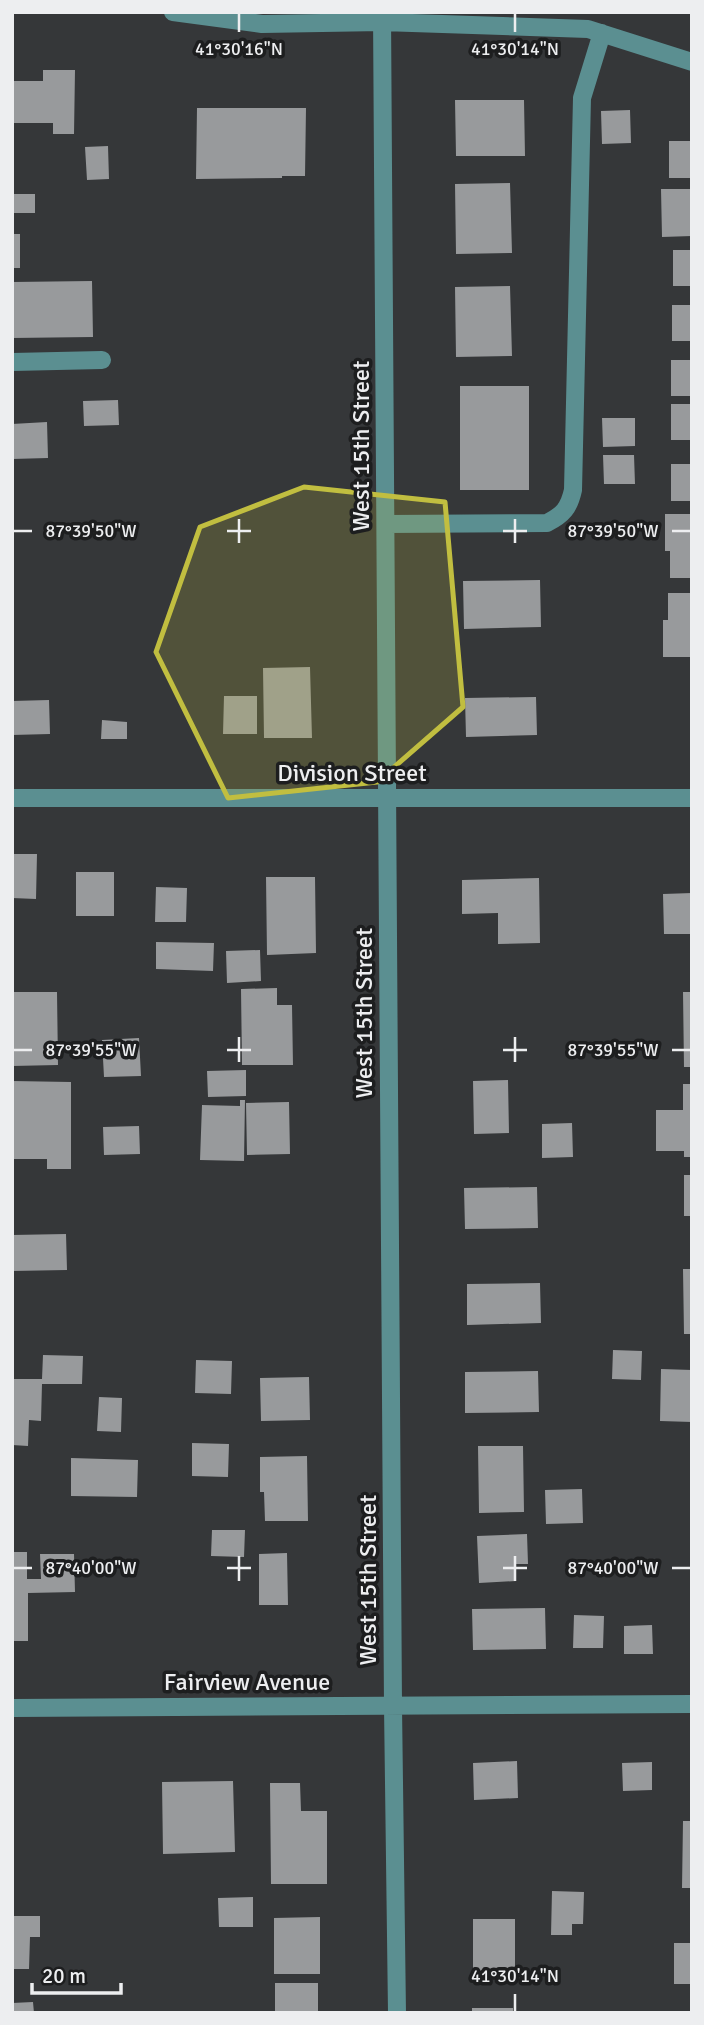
<svg xmlns="http://www.w3.org/2000/svg" width="704" height="2025" viewBox="0 0 704 2025" font-family="Signika,sans-serif">
	<style>
		.building { fill: #989a9c }
		.lines { fill: none; stroke-linecap: round; stroke-linejoin: round }
		.minor { stroke: #5b8f91; stroke-width: 18 }
		.marked { fill: #c1be40; fill-opacity: 0.2; stroke: #c1be40; stroke-width: 5; stroke-linejoin: round }
		.ticks { fill: none; stroke: #edeef0; stroke-width: 2.5 }
		.labels { text-anchor: middle; dominant-baseline: central; stroke-width: 7; stroke-linejoin: round; paint-order: stroke }
		.street-label { font-size: 24px; fill: #edeef0; stroke: #1d1e1f }
		.ticks-label { font-size: 18px; text-anchor: middle; fill: #edeef0; stroke: #1d1e1f; stroke-width: 7; stroke-linejoin: round; paint-order: stroke }
	</style>
	<rect width="100%" height="100%" fill="#353739"/>
	<path class="building" d="M 43,70 L 75,70 L 74,134 L 53,134 L 53,123 L 12,123 L 12,81 L 43,81 Z
		M 455,100 L 524,100 L 525,156 L 456,156 Z
		M 197,108 L 306,108 L 305,176 L 282,176 L 282,178 L 196,179 Z
		M 630,110 L 631,143 L 602,144 L 601,111 Z
		M 669,141 L 692,141 L 692,178 L 669,178 Z
		M 108,146 L 109,179 L 87,180 L 85,147 Z
		M 510,183 L 512,253 L 456,254 L 455,184 Z
		M 661,189 L 692,189 L 692,236 L 662,237 Z
		M 12,194 L 35,194 L 35,213 L 12,213 Z
		M 12,234 L 20,234 L 20,268 L 12,268 Z
		M 673,250 L 692,250 L 692,286 L 673,286 Z
		M 92,281 L 93,337 L 12,338 L 12,282 Z
		M 510,286 L 512,356 L 456,357 L 455,287 Z
		M 672,305 L 692,305 L 692,341 L 672,341 Z
		M 671,360 L 692,360 L 692,396 L 671,396 Z
		M 460,386 L 529,386 L 529,490 L 460,490 Z
		M 118,400 L 119,425 L 84,426 L 83,401 Z
		M 671,404 L 692,404 L 692,440 L 671,440 Z
		M 602,418 L 635,418 L 635,446 L 603,447 Z
		M 47,422 L 48,458 L 12,459 L 12,424 Z
		M 603,455 L 634,455 L 635,484 L 604,484 Z
		M 671,464 L 692,464 L 692,501 L 671,501 Z
		M 665,514 L 692,514 L 692,578 L 670,578 L 670,551 L 665,551 Z
		M 540,580 L 541,627 L 464,629 L 463,581 Z
		M 668,593 L 692,593 L 692,657 L 663,657 L 663,620 L 668,620 Z
		M 310,667 L 312,738 L 264,738 L 263,668 Z
		M 224,696 L 257,696 L 257,734 L 223,734 Z
		M 536,697 L 537,735 L 466,737 L 465,698 Z
		M 49,700 L 50,734 L 12,735 L 12,701 Z
		M 102,720 L 127,722 L 127,739 L 101,739 Z
		M 12,854 L 37,854 L 36,899 L 12,898 Z
		M 76,872 L 114,872 L 114,916 L 76,916 Z
		M 266,877 L 315,877 L 316,953 L 267,955 Z
		M 539,878 L 540,943 L 498,944 L 498,913 L 462,914 L 462,880 Z
		M 156,887 L 187,888 L 186,922 L 155,922 Z
		M 692,893 L 692,934 L 664,934 L 663,894 Z
		M 156,942 L 214,943 L 213,971 L 156,969 Z
		M 260,950 L 261,981 L 227,983 L 226,951 Z
		M 277,988 L 277,1005 L 292,1005 L 293,1065 L 242,1065 L 241,989 Z
		M 12,992 L 57,992 L 58,1065 L 12,1066 Z
		M 683,992 L 692,992 L 692,1067 L 684,1067 Z
		M 139,1038 L 141,1076 L 104,1077 L 102,1040 Z
		M 246,1070 L 246,1096 L 208,1097 L 207,1071 Z
		M 508,1080 L 509,1133 L 474,1134 L 473,1081 Z
		M 12,1081 L 71,1082 L 71,1169 L 47,1169 L 47,1159 L 12,1159 Z
		M 683,1084 L 692,1084 L 692,1157 L 684,1157 L 684,1151 L 656,1151 L 656,1110 L 683,1110 Z
		M 240,1100 L 245,1100 L 244,1161 L 200,1160 L 202,1105 L 240,1106 Z
		M 289,1102 L 290,1154 L 247,1155 L 246,1103 Z
		M 572,1123 L 573,1157 L 542,1158 L 542,1124 Z
		M 139,1126 L 140,1154 L 104,1155 L 103,1127 Z
		M 684,1175 L 692,1175 L 692,1216 L 684,1216 Z
		M 537,1187 L 538,1228 L 465,1229 L 464,1188 Z
		M 66,1234 L 67,1270 L 12,1271 L 12,1235 Z
		M 683,1269 L 692,1269 L 692,1334 L 684,1334 Z
		M 540,1283 L 541,1323 L 467,1325 L 467,1284 Z
		M 613,1350 L 642,1351 L 641,1380 L 612,1379 Z
		M 43,1355 L 83,1356 L 82,1384 L 42,1384 L 41,1421 L 29,1420 L 28,1446 L 12,1445 L 12,1379 L 42,1379 Z
		M 196,1360 L 232,1361 L 231,1394 L 195,1393 Z
		M 661,1369 L 692,1370 L 692,1422 L 660,1421 Z
		M 538,1371 L 539,1412 L 465,1413 L 465,1372 Z
		M 309,1377 L 310,1420 L 261,1421 L 260,1378 Z
		M 99,1397 L 122,1398 L 121,1432 L 97,1431 Z
		M 192,1443 L 229,1444 L 228,1477 L 192,1476 Z
		M 478,1446 L 523,1446 L 524,1512 L 479,1513 Z
		M 307,1456 L 308,1521 L 265,1521 L 264,1492 L 260,1492 L 260,1457 Z
		M 71,1458 L 138,1460 L 137,1497 L 71,1496 Z
		M 582,1489 L 583,1523 L 546,1524 L 545,1490 Z
		M 212,1530 L 245,1530 L 244,1557 L 211,1556 Z
		M 527,1534 L 528,1564 L 516,1564 L 516,1581 L 479,1583 L 477,1536 Z
		M 12,1552 L 27,1552 L 27,1579 L 41,1579 L 40,1554 L 74,1554 L 75,1592 L 28,1593 L 28,1641 L 12,1641 Z
		M 287,1553 L 288,1605 L 259,1605 L 259,1554 Z
		M 545,1608 L 546,1649 L 473,1650 L 472,1609 Z
		M 574,1615 L 604,1616 L 603,1648 L 573,1648 Z
		M 652,1625 L 653,1654 L 624,1654 L 624,1626 Z
		M 517,1761 L 518,1798 L 474,1800 L 473,1763 Z
		M 652,1762 L 652,1790 L 623,1791 L 622,1763 Z
		M 233,1781 L 235,1852 L 163,1854 L 162,1782 Z
		M 270,1783 L 300,1783 L 301,1811 L 327,1811 L 327,1884 L 271,1884 Z
		M 683,1821 L 692,1821 L 692,1888 L 682,1888 Z
		M 552,1891 L 584,1892 L 583,1924 L 572,1924 L 572,1935 L 551,1935 Z
		M 253,1897 L 253,1927 L 219,1927 L 218,1898 Z
		M 12,1916 L 40,1916 L 40,1937 L 30,1937 L 29,1969 L 12,1969 Z
		M 320,1917 L 320,1974 L 274,1974 L 274,1918 Z
		M 473,1919 L 515,1919 L 515,1973 L 473,1973 Z
		M 674,1943 L 692,1943 L 692,1984 L 674,1984 Z
		M 275,1983 L 318,1983 L 318,2013 L 275,2013 Z
		M 33,2002 L 34,2013 L 12,2013 L 12,2003 Z
		M 472,2008 L 513,2008 L 513,2013 L 472,2013 Z"/>
	<g class="lines">
		<path class="minor" d="M 173,12 L 262,24 L 382,22 L 588,29 L 692,62
			M 382,12 L 393,1706 L 397,2013
			M 12,362 L 102,360
			M 386,524 L 547,523 C 563,515 569,508 573,490 L 582,98 L 602,33
			M 12,798 L 692,798
			M 12,1708 L 692,1704"/>
	</g>
	<path class="marked" d="M 304,487 L 445,502 L 463,707 L 377,782 L 228,798 L 156,652 L 200,527 Z"/>
	<path class="ticks" d="M 239,14 L 239,32M 515,14 L 515,32M 239,519 L 239,543M 515,519 L 515,543M 14,531 L 32,531M 227,531 L 251,531M 503,531 L 527,531M 672,531 L 690,531M 239,1037 L 239,1062M 515,1037 L 515,1062M 14,1050 L 32,1050M 227,1050 L 251,1050M 503,1050 L 527,1050M 672,1050 L 690,1050M 239,1556 L 239,1581M 515,1556 L 515,1581M 14,1568 L 32,1568M 227,1568 L 251,1568M 503,1568 L 527,1568M 672,1568 L 690,1568M 515,1994 L 515,2011"/>
	<g class="labels">
		<g class="street-label">
			<text transform="translate(361 446) rotate(-90)">West 15th Street</text>
			<text x="352" y="773">Division Street</text>
			<text transform="translate(364 1013) rotate(-90)">West 15th Street</text>
			<text transform="translate(368 1580) rotate(-90)">West 15th Street</text>
			<text x="247" y="1682">Fairview Avenue</text>
		</g>
	</g>
	<g class="ticks-label">
		<text x="239" y="55">41°30'16"N</text>
		<text x="515" y="55">41°30'14"N</text>
		<text x="613" y="537">87°39'50"W</text>
		<text x="91" y="537">87°39'50"W</text>
		<text x="613" y="1056">87°39'55"W</text>
		<text x="91" y="1056">87°39'55"W</text>
		<text x="91" y="1574">87°40'00"W</text>
		<text x="613" y="1574">87°40'00"W</text>
		<text x="515" y="1982">41°30'14"N</text>
	</g>
	<rect width="704" height="2025" fill="none" stroke="#edeef0" stroke-width="28"/>
	<path d="M32 1983v10h89v-10" fill="none" stroke="#edeef0" stroke-width="3.5"/>
	<text x="42" y="1983" font-size="21" fill="#edeef0" stroke="#1d1e1f" stroke-width="5" paint-order="stroke">20 m</text>
</svg>
